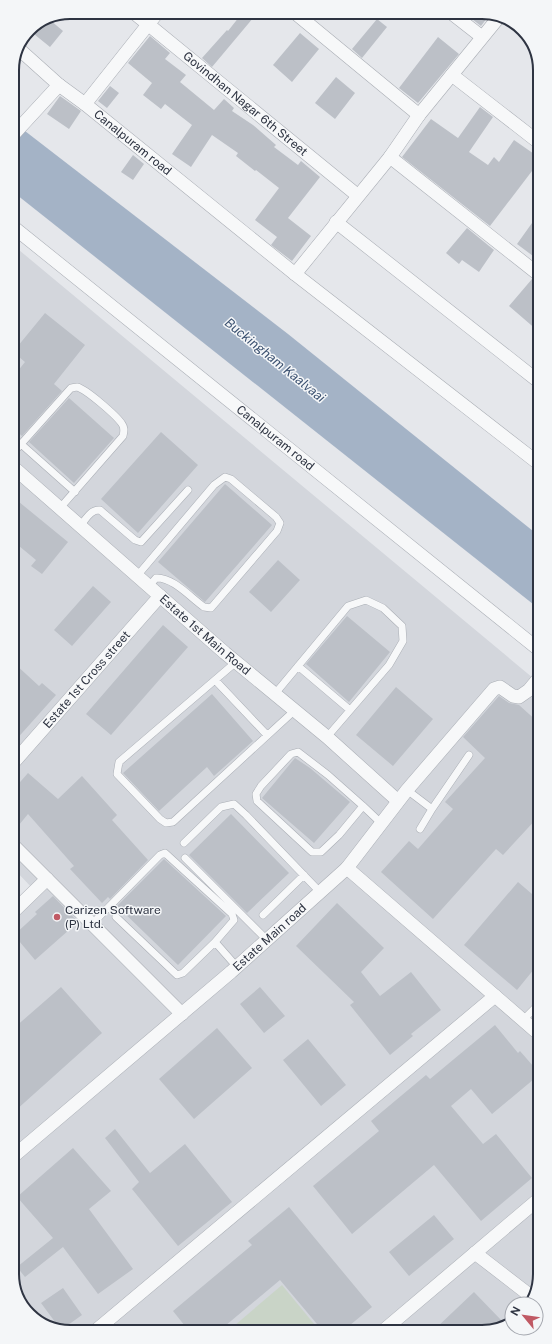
<svg xmlns="http://www.w3.org/2000/svg" width="552" height="1344" viewBox="0 0 552 1344" font-family="'Public Sans',sans-serif">
	<style>
		.built { fill: #d3d6dc }
		.green { fill: #c9d4c7 }
		.water { fill: #a4b3c6 }
		.building { fill: #bcc0c7 }
		.lines { fill: none; stroke-linecap: round; stroke-linejoin: round }
		.service-casing { stroke: #aaaeb5; stroke-width: 8 }
		.minor-casing { stroke: #aaaeb5; stroke-width: 14 }
		.service { stroke: #f7f8f9; stroke-width: 7 }
		.minor { stroke: #f7f8f9; stroke-width: 13 }
		.poi-dot { fill: #c05964; stroke: #f4f6f8; stroke-width: 1.5 }
		.labels { text-anchor: middle; dominant-baseline: central; stroke-width: 3; stroke-linejoin: round; paint-order: stroke }
		.street-label { font-size: 12px; fill: #2e3442; stroke: #f4f6f8 }
		.poi-label { font-size: 12px; fill: #2e3442; stroke: #f4f6f8; text-anchor: start }
		.water-label { font-size: 13px; font-style: italic; fill: #3c5271; stroke: #f4f6f8 }
		.rim { fill: none; stroke: #2e3442; stroke-width: 2 }
	</style>
	<rect width="100%" height="100%" fill="#e5e7eb"/>
	<path class="built" d="M 13,245 L 539,683 L 540,1274 L 530,1304 L 512,1304 L 512,1320 L 500,1329 L 66,1332 L 35,1320 L 15,1292 L 14,911 L 35,891 L 14,869 Z"/>
	<path class="green" d="M 282,1285 L 319,1330 L 228,1331 Z"/>
	<path class="water" d="M 12,121 L 288,334 L 538,535 L 538,608 L 12,191 Z"/>
	<path class="building" d="M 243,12 L 258,12 L 212,67 L 202,58 L 227,30 L 228,31 Z
		M 463,12 L 486,12 L 490,14 L 481,26 Z
		M 377,19 L 387,27 L 362,58 L 352,49 Z
		M 50,20 L 63,31 L 50,47 L 29,30 Z
		M 300,33 L 319,49 L 292,82 L 273,65 Z
		M 150,36 L 170,53 L 165,59 L 186,75 L 180,82 L 214,110 L 224,99 L 234,108 L 232,111 L 253,125 L 276,145 L 274,147 L 298,165 L 301,161 L 320,177 L 288,218 L 311,236 L 292,261 L 271,245 L 277,237 L 255,220 L 279,188 L 256,170 L 255,171 L 236,156 L 238,153 L 212,135 L 191,167 L 172,154 L 192,125 L 165,104 L 161,109 L 143,95 L 152,83 L 128,63 Z
		M 438,37 L 459,54 L 418,103 L 399,88 Z
		M 336,77 L 355,93 L 335,119 L 315,103 Z
		M 110,86 L 119,93 L 107,108 L 98,101 Z
		M 60,96 L 81,111 L 69,129 L 47,114 Z
		M 480,107 L 493,117 L 469,152 L 488,165 L 494,157 L 499,162 L 514,140 L 537,156 L 537,175 L 532,171 L 490,226 L 402,157 L 431,119 L 458,138 Z
		M 133,155 L 144,164 L 133,180 L 121,172 Z
		M 537,216 L 537,259 L 517,244 Z
		M 467,228 L 494,250 L 479,272 L 462,260 L 459,264 L 446,253 Z
		M 532,279 L 538,282 L 538,331 L 509,306 Z
		M 45,313 L 85,345 L 54,384 L 62,391 L 22,436 L 13,428 L 13,377 L 25,362 L 13,352 Z
		M 69,398 L 114,438 L 74,483 L 29,442 Z
		M 161,432 L 198,465 L 138,533 L 101,499 Z
		M 225,484 L 272,525 L 205,602 L 158,562 Z
		M 13,497 L 68,542 L 42,574 L 31,566 L 36,560 L 13,541 Z
		M 278,560 L 300,580 L 271,612 L 249,592 Z
		M 93,586 L 111,602 L 72,646 L 54,630 Z
		M 347,616 L 390,652 L 349,702 L 306,664 Z
		M 163,625 L 188,647 L 111,735 L 86,714 Z
		M 14,663 L 39,686 L 42,683 L 56,695 L 14,742 L 14,714 L 19,709 L 14,704 Z
		M 396,687 L 433,719 L 393,766 L 356,735 Z
		M 212,694 L 253,741 L 214,776 L 207,767 L 159,811 L 123,773 Z
		M 499,696 L 509,703 L 519,705 L 539,723 L 539,816 L 503,855 L 496,849 L 433,919 L 381,872 L 409,841 L 418,849 L 453,809 L 445,802 L 485,758 L 463,737 Z
		M 295,758 L 310,768 L 350,802 L 314,843 L 262,798 Z
		M 28,773 L 58,799 L 82,776 L 117,815 L 112,820 L 148,860 L 110,899 L 108,897 L 102,903 L 70,869 L 74,866 L 28,814 L 14,831 L 14,789 Z
		M 231,814 L 289,873 L 247,913 L 189,855 Z
		M 164,859 L 226,916 L 178,965 L 117,906 Z
		M 518,882 L 539,900 L 539,963 L 517,990 L 464,945 Z
		M 53,896 L 78,922 L 35,960 L 14,935 L 37,914 L 35,912 Z
		M 337,903 L 384,948 L 361,972 L 380,996 L 411,972 L 441,1010 L 411,1034 L 413,1036 L 390,1055 L 350,1005 L 354,1002 L 296,946 Z
		M 61,987 L 102,1033 L 15,1111 L 14,1028 Z
		M 260,987 L 285,1016 L 264,1033 L 240,1004 Z
		M 495,1025 L 518,1053 L 520,1051 L 540,1074 L 492,1114 L 471,1089 L 451,1106 L 483,1144 L 496,1134 L 532,1178 L 481,1221 L 434,1165 L 352,1234 L 313,1186 L 379,1131 L 371,1121 L 426,1075 L 430,1079 Z
		M 217,1028 L 252,1068 L 194,1119 L 159,1079 Z
		M 308,1039 L 346,1085 L 321,1106 L 283,1060 Z
		M 115,1129 L 150,1173 L 185,1144 L 232,1202 L 178,1246 L 132,1189 L 139,1182 L 105,1138 Z
		M 73,1148 L 111,1191 L 89,1209 L 133,1269 L 98,1294 L 63,1247 L 25,1277 L 17,1267 L 53,1238 L 17,1197 Z
		M 289,1207 L 372,1307 L 344,1330 L 322,1330 L 280,1280 L 219,1331 L 189,1331 L 173,1311 L 252,1245 L 248,1241 Z
		M 434,1215 L 454,1239 L 409,1276 L 389,1252 Z
		M 63,1288 L 82,1315 L 61,1330 L 41,1303 Z
		M 474,1292 L 502,1321 L 493,1329 L 435,1329 Z"/>
	<g class="lines">
		<defs>
			<path id="service" d="M 21,444 L 75,492
				M 13,453 L 71,388 C 73,388 75,387 77,387 C 86,389 117,416 122,424 C 125,428 124,431 123,436 L 60,508
				M 80,526 C 86,519 91,509 100,510 L 135,540 L 141,542 L 188,490
				M 137,576 L 214,485 L 225,477 L 231,479 L 276,517 L 280,523 L 277,531 L 211,608 L 204,607 C 191,598 173,577 156,578 L 149,586
				M 236,662 L 119,762 L 117,774 L 160,819 L 166,823 L 173,822 L 294,711
				M 298,666 L 350,710
				M 215,680 L 267,735
				M 274,695 L 348,606 L 366,600 L 383,608 L 402,626 L 403,641 L 389,665 L 327,737
				M 407,790 L 432,809 L 469,755
				M 363,806 L 328,775 L 298,752 L 291,754 L 261,786 L 256,794 L 257,801 L 312,852 L 321,852 L 339,835 L 363,806 L 382,824
				M 420,829 L 432,809
				M 184,843 L 221,807 L 234,804 L 246,815 L 320,892
				M 185,858 L 266,939
				M 263,915 L 304,875
				M 116,917 L 177,975 L 183,973 L 215,942 L 237,967
				M 92,924 L 160,855 L 165,853 L 232,914 L 234,920 L 215,942
				M 523,1020 L 539,1004"/>
			<g id="minor">
				<path id="s1" d="M 133,12 L 357,195"/>
				<path d="M 294,12 L 419,115"/>
				<path d="M 450,12 L 482,37"/>
				<path id="s2" d="M 20,50 L 59,85 L 85,104 L 295,274 L 538,463"/>
				<path d="M 452,75 L 537,141"/>
				<path d="M 85,104 L 158,12"/>
				<path d="M 12,136 L 59,85"/>
				<path d="M 390,157 L 538,274"/>
				<path d="M 336,222 L 538,381"/>
				<path id="s3" d="M 12,226 L 538,649"/>
				<path d="M 295,274 L 390,157 L 419,115 L 499,17"/>
				<path id="s4" d="M 13,467 L 225,653 L 327,737 L 398,801"/>
				<path id="s5" d="M 14,762 L 160,596"/>
				<path d="M 14,846 L 182,1014"/>
				<path d="M 347,868 L 539,1034"/>
				<path d="M 14,911 L 47,879"/>
				<path id="s6" d="M 15,1155 L 231,972 L 347,868 L 407,790 L 494,689 L 500,687 L 513,696 L 519,697 L 529,690 L 539,678"/>
				<path d="M 475,1253 L 532,1297"/>
				<path d="M 384,1330 L 540,1198"/>
				<path d="M 94,1332 L 495,996"/>
			</g>
		</defs>
		<use href="#service" class="service-casing"/>
		<use href="#minor" class="minor-casing"/>
		<use href="#service" class="service"/>
		<use href="#minor" class="minor"/>
	</g>
	<circle class="poi-dot" cx="57" cy="917" r="4"/>
	<g class="labels">
		<g class="street-label">
			<text stroke="none"><textPath href="#s1" startOffset="145">Govindhan Nagar 6th Street</textPath></text>
			<text stroke="none"><textPath href="#s2" startOffset="146">Canalpuram road</textPath></text>
			<text stroke="none"><textPath href="#s3" startOffset="338">Canalpuram road</textPath></text>
			<text stroke="none"><textPath href="#s4" startOffset="255">Estate 1st Main Road</textPath></text>
			<text stroke="none"><textPath href="#s5" startOffset="110">Estate 1st Cross street</textPath></text>
			<text stroke="none"><textPath href="#s6" startOffset="335">Estate Main road</textPath></text>
		</g>
		<g class="poi-label">
			<text x="65" y="910">Carizen Software<tspan x="65" dy="14">(P) Ltd.</tspan></text>
		</g>
		<g class="water-label">
			<text transform="translate(275 360) rotate(39)">Buckingham Kaalvaai</text>
		</g>
	</g>
	<path d="M0 0H552V1344H0ZM70 19H482A51 51 0 0 1 533 70V1274A51 51 0 0 1 482 1325H70A51 51 0 0 1 19 1274V70A51 51 0 0 1 70 19Z" fill="#f4f6f8" fill-rule="evenodd"/>
	<path class="rim" d="M70 19H482A51 51 0 0 1 533 70V1274A51 51 0 0 1 482 1325H70A51 51 0 0 1 19 1274V70A51 51 0 0 1 70 19Z"/>
	<g transform="translate(524 1316) rotate(299)"><circle r="19" fill="#f4f6f8" stroke="#a5a8af"/>
	<path d="M0-3L7 15L0 10L-7 15Z" fill="#c05964"/>
	<text y="-6" font-size="11" font-weight="bold" text-anchor="middle" fill="#2e3442">N</text>
	</g>
</svg>
